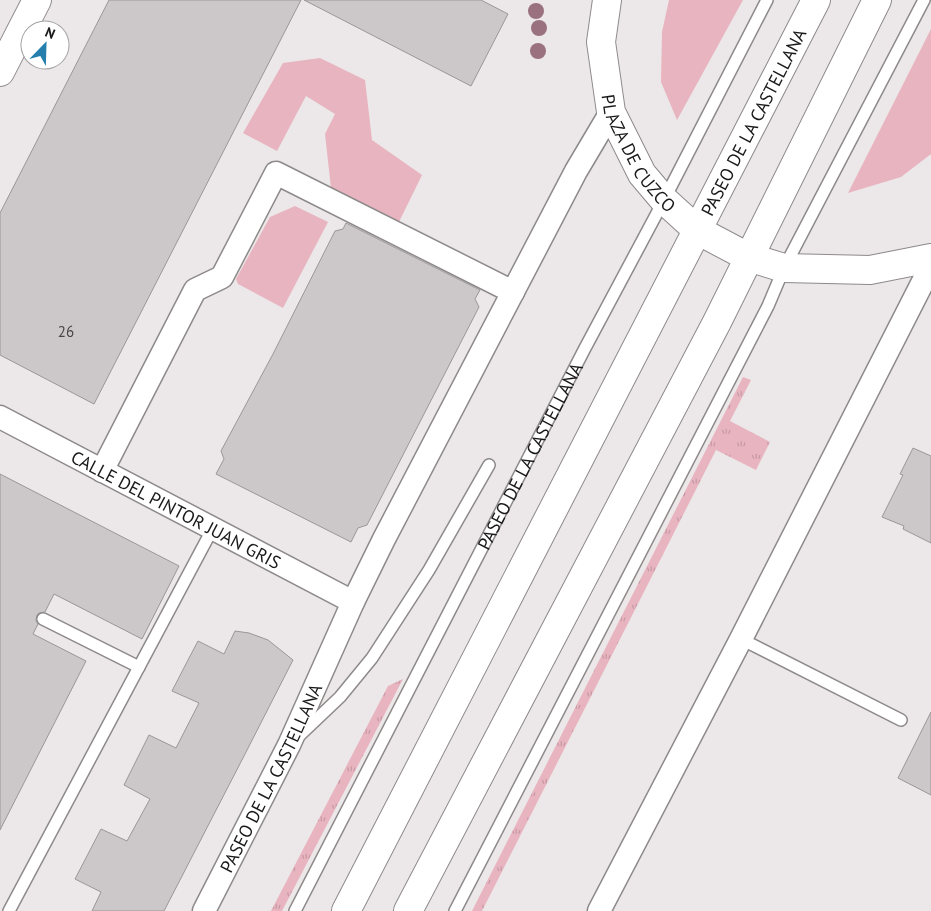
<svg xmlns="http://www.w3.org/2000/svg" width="931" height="911" viewBox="0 0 931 911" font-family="'PT Sans',sans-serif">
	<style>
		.grass { fill: url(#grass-tufts) }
		.garden { fill: #e8b4c0 }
		.building { fill: #ccc7c8; stroke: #9b9697 }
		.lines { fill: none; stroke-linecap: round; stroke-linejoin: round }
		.lane-casing { stroke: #8e8a8a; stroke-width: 14 }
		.street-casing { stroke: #8e8a8a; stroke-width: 25 }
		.secondary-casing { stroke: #8e8a8a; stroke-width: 30 }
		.highway-casing { stroke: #8e8a8a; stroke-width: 30 }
		.lane { stroke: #fff; stroke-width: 11 }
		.street { stroke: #fff; stroke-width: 22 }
		.secondary { stroke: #fff; stroke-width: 28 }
		.highway { stroke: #fff; stroke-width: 28 }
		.tree { fill: #9a717f }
		.labels { text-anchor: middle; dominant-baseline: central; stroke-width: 4; stroke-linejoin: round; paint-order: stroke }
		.number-label { font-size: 15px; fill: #464445 }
		.street-label { font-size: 18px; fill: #1a1919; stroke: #fff }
	</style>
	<defs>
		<pattern id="grass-tufts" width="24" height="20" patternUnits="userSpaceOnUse" patternTransform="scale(1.25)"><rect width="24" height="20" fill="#e8b4c0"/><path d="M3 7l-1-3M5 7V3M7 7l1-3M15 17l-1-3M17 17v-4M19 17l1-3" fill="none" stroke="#c69aa4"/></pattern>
	</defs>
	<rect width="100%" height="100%" fill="#ece7e8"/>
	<path class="grass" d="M 743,377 L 751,380 L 730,421 L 770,442 L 756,470 L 716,450 L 482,911 L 472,911 Z
		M 403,679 L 282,911 L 271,911 L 388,686 Z"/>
	<path class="garden" d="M 669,0 L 743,0 L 677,120 L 661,82 L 662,32 Z
		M 931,29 L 931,154 L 901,177 L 848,193 Z
		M 320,58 L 365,80 L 372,140 L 422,175 L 396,228 L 331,188 L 325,134 L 335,114 L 306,96 L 277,151 L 243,133 L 283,63 Z
		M 295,206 L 328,222 L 283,308 L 238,284 L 236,279 L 270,217 Z"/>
	<path class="building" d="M 109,0 L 301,0 L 94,404 L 0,355 L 0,213 Z
		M 304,0 L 481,0 L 508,14 L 471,86 Z
		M 346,223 L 480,290 L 475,299 L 479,307 L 367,525 L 358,528 L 351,542 L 216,474 L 224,459 L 221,451 L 273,354 L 335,231 L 343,229 Z
		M 913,448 L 931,456 L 931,543 L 903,529 L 904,526 L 882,517 L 903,475 L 900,474 Z
		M 0,474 L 179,566 L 142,639 L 54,594 L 45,612 L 39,613 L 37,615 L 36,620 L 38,624 L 33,634 L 86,661 L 0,830 Z
		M 235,631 L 249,633 L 268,640 L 293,660 L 244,756 L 164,911 L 92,911 L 101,892 L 75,879 L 101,829 L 127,841 L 150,799 L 124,785 L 149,735 L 176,748 L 199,703 L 172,691 L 188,660 L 198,641 L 224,654 Z
		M 931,712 L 931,795 L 898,778 Z"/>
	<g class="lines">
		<defs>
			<g id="lane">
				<path d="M 43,619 L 139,667"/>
				<path d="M 741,639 L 901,720"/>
				<path d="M 300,735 L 340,697 L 372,658 L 429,570 L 489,465"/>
				<path d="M 9,911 L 213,528"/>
				<path id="s1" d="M 295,911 L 584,350 L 664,200 L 767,0"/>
				<path d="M 455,911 L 768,306 L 784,268 L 924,0"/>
			</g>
			<g id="street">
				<path id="s2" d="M 0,417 L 353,602"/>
				<path d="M 102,471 L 195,290 L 222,277 L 276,173 L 513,292"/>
				<path id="s3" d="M 204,911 L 289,745 L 353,602 L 384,539 L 576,171 L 611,112"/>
				<path d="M 599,911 L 741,639 L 931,266"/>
			</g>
			<g id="secondary">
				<path id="s4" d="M 607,0 L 601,42 L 611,112 L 642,174 L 664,200 L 697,230 L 748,257 L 784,268 L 870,270 L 931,258"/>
				<path d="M 0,72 L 37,0"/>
			</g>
			<g id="highway">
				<path id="s5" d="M 346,911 L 816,0"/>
				<path d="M 408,911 L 717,322 L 877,0"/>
			</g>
		</defs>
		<use href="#lane" class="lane-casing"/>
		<use href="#street" class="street-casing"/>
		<use href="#secondary" class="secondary-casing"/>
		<use href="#highway" class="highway-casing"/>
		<use href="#lane" class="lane"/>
		<use href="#street" class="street"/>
		<use href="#secondary" class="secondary"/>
		<use href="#highway" class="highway"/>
	</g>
	<g class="tree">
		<circle cx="536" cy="11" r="8"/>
		<circle cx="539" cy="28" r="8"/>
		<circle cx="538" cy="51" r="8"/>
	</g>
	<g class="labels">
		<g class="number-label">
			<text x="66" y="331">26</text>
		</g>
		<g class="street-label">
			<text stroke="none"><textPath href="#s5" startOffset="888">PASEO DE LA CASTELLANA</textPath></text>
			<text stroke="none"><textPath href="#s4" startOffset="162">PLAZA DE CUZCO</textPath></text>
			<text stroke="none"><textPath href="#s1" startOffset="512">PASEO DE LA CASTELLANA</textPath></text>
			<text stroke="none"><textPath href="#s2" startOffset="199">CALLE DEL PINTOR JUAN GRIS</textPath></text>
			<text stroke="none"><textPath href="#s3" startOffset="149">PASEO DE LA CASTELLANA</textPath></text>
		</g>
	</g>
	<g transform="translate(45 45) rotate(23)"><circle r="24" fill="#ffffff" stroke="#a3a3a3"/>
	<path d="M0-4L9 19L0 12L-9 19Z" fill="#247fad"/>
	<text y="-8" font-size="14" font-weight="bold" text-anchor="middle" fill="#1a1919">N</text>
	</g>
</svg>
